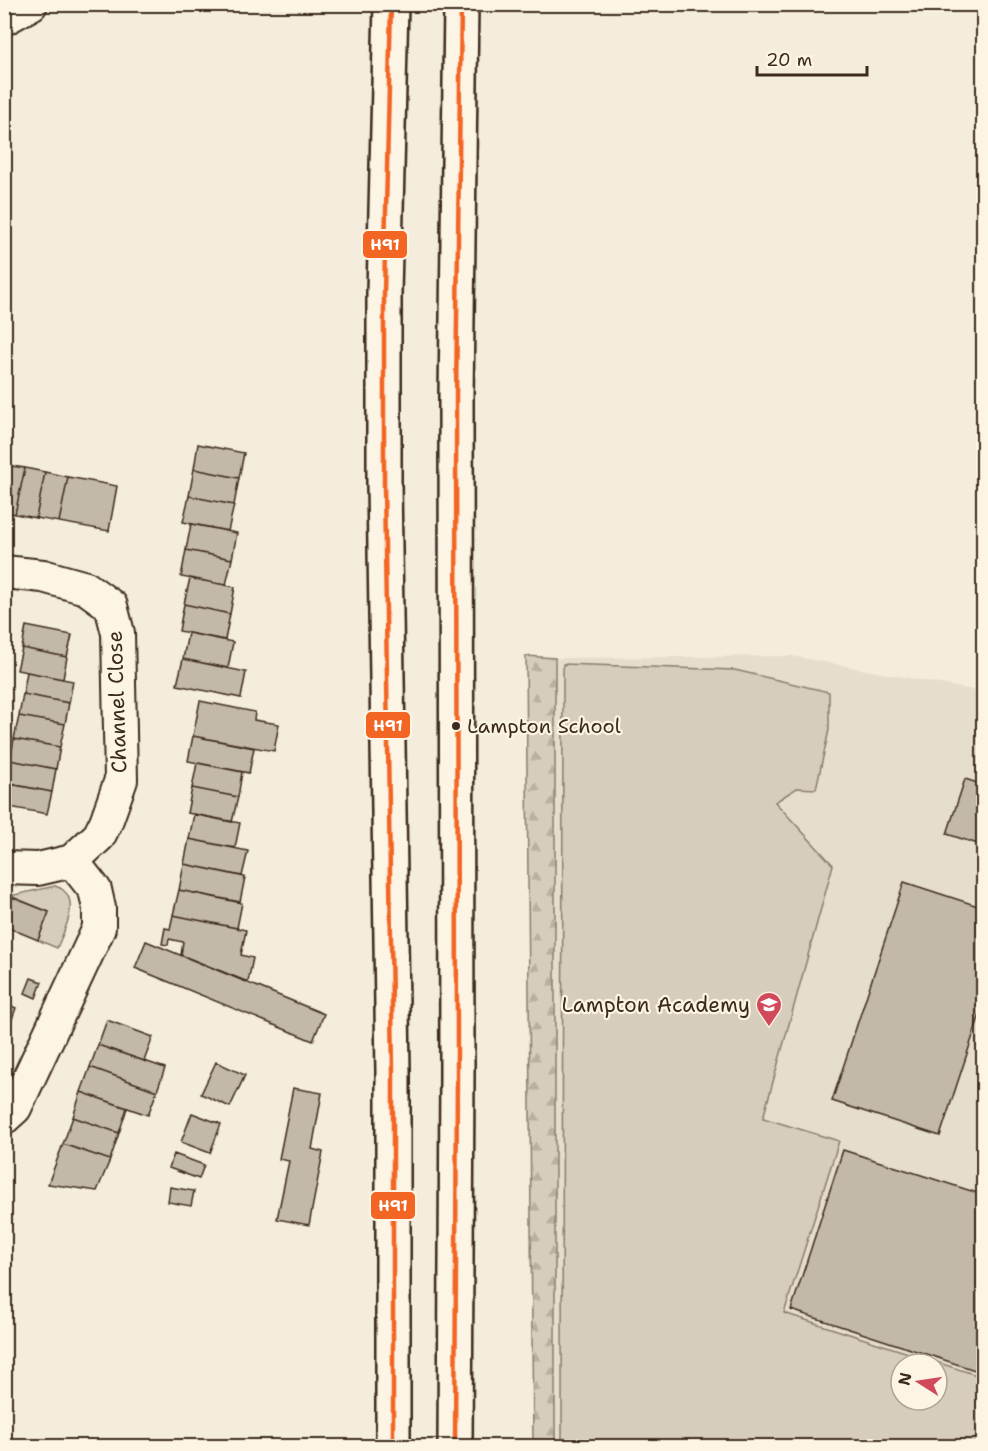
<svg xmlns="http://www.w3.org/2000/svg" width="988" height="1451" viewBox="0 0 988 1451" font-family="'Shantell Sans',sans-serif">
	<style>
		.built { fill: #e5ddce; fill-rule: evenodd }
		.green { fill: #d6cdbd; stroke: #887c6e; stroke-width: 1.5; fill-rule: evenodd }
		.forest { fill: url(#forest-firs); stroke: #887c6e; stroke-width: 1.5 }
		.building { fill: #c3b9aa; stroke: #3b2a1e; stroke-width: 1.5 }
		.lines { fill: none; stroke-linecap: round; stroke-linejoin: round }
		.street-casing { stroke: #3b2a1e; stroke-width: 36 }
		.highway-casing { stroke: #3b2a1e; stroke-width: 38 }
		.street { stroke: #fcf5e5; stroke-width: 32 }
		.highway { stroke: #fcf5e5; stroke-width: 33 }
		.bus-1-casing { stroke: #fcf5e5; stroke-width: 9 }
		.bus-1 { stroke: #f26522; stroke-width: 4.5 }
		.bus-dot { fill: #3b2a1e; stroke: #fcf5e5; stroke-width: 2 }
		.labels { text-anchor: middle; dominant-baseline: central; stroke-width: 4.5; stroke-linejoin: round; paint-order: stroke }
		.bus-label { font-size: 20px; fill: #3b2a1e; stroke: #fcf5e5; text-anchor: start }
		.street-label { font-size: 21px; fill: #3b2a1e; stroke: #fcf5e5 }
		.poi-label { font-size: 21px; fill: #3b2a1e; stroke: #fcf5e5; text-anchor: end }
		.line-badge { stroke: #fcf5e5; stroke-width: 2 }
		.badge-label { font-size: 16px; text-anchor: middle; font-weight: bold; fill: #fff }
	</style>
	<defs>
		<pattern id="forest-firs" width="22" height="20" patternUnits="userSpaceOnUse" patternTransform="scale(1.5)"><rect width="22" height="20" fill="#d6cdbd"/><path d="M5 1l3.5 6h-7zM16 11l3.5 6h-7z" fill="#b9b0a2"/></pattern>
	</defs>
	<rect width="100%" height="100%" fill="#f4eddd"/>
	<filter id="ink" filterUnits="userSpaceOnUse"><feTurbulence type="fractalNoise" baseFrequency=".0167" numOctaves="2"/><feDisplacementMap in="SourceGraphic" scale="12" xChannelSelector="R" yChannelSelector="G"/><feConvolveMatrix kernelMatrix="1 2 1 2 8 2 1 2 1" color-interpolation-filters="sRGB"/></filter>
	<g filter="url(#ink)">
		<path class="built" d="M 792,656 L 983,692 L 983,1446 L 555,1446 L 555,658 ZM 901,1364 L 937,1364 L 937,1400 L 901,1400 Z"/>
		<path class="green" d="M 563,664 L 735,670 L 829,692 L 829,730 L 816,789 L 797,788 L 775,802 L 833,865 L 763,1118 L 839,1141 L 784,1313 L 983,1377 L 983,1446 L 562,1446 ZM 901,1364 L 937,1364 L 937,1400 L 901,1400 Z
			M 55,886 C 58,887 61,888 63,890 C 80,903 63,933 57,948 L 38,940 L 49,912 L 10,896 Z"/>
		<path class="forest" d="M 526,656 L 555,658 L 555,1446 L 533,1446 Z"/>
		<path class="building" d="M 198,444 L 244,453 L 239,478 L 194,469 Z
			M 4,465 L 25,468 L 15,514 L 4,512 Z
			M 25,468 L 45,472 L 36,518 L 15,514 Z
			M 194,469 L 239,478 L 234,505 L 189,496 Z
			M 45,472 L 68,477 L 59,522 L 36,518 Z
			M 68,477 L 117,486 L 109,531 L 59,522 Z
			M 189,496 L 234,505 L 228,531 L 183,522 Z
			M 191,524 L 237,533 L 232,559 L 186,550 Z
			M 186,550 L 232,559 L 226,585 L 181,577 Z
			M 190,578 L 235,587 L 230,614 L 184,604 Z
			M 184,604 L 230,614 L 225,640 L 179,631 Z
			M 26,626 L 72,635 L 67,657 L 22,648 Z
			M 188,633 L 233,642 L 228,668 L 183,659 Z
			M 22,648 L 67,657 L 63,679 L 17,670 Z
			M 183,659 L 246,672 L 241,698 L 177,685 Z
			M 27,672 L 73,681 L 69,703 L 23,694 Z
			M 23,694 L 69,703 L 65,724 L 19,716 Z
			M 200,701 L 255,712 L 254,720 L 279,724 L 274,751 L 193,736 Z
			M 19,716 L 65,724 L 60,747 L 14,739 Z
			M 193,736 L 254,748 L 249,773 L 188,761 Z
			M 14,739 L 60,747 L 56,769 L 10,760 Z
			M 10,760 L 56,769 L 52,792 L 6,783 Z
			M 197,763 L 242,772 L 238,797 L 192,788 Z
			M 965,779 L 984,785 L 984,846 L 947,834 Z
			M 4,783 L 52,792 L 47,814 L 4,806 Z
			M 192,788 L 238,797 L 232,822 L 187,813 Z
			M 194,814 L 240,823 L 235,848 L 189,839 Z
			M 189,839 L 248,851 L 242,876 L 184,864 Z
			M 184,864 L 245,877 L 240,902 L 179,890 Z
			M 904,882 L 984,908 L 984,1002 L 940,1136 L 832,1101 Z
			M 179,890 L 242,903 L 237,928 L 173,915 Z
			M 4,894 L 49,912 L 38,940 L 4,926 Z
			M 173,915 L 246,930 L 241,955 L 253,958 L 248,982 L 181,955 L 183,942 L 169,939 L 168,945 L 162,944 L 165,928 L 170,929 Z
			M 146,941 L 324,1014 L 313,1041 L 135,968 Z
			M 4,963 L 11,966 L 4,981 Z
			M 31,978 L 42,982 L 36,998 L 25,993 Z
			M 4,1003 L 16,1008 L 12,1019 L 4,1016 Z
			M 4,1016 L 12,1019 L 8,1030 L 4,1029 Z
			M 107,1020 L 153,1037 L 144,1061 L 98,1045 Z
			M 98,1045 L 165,1068 L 157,1091 L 90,1067 Z
			M 216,1062 L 245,1075 L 230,1107 L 201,1094 Z
			M 90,1067 L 157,1091 L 148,1115 L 81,1092 Z
			M 293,1088 L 322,1093 L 312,1149 L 323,1152 L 309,1225 L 277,1219 L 289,1161 L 279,1159 Z
			M 81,1092 L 127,1108 L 119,1133 L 73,1117 Z
			M 192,1113 L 221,1124 L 210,1153 L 181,1142 Z
			M 73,1117 L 119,1133 L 110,1160 L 63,1144 Z
			M 63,1144 L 110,1160 L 97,1191 L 48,1184 Z
			M 843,1150 L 984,1195 L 984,1373 L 791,1310 Z
			M 174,1154 L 204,1165 L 199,1179 L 169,1168 Z
			M 170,1187 L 194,1191 L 191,1206 L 168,1202 Z"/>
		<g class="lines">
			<defs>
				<path id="street" d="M 4,19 L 31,4
					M 4,572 L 43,576 L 86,588 L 111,606 L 118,633 L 121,780 L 106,822 L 99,836 L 72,861 L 38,869 L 4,868
					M 4,1118 L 15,1108 L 99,928 L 99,908 L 95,890 L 72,861"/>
				<path id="highway" d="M 391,4 L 384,293 L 384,483 L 393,1072 L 393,1446
					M 455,1446 L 457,1073 L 456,397 L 461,4"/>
			</defs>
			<use href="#street" class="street-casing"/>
			<use href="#highway" class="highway-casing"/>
			<use href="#street" class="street"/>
			<use href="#highway" class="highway"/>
			<defs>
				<path id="bus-1" d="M 391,4 L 384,293 L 384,483 L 393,1072 L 393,1446
					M 455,1446 L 457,1073 L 456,397 L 461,4"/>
			</defs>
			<use href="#bus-1" class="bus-1-casing"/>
			<use href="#bus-1" class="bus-1"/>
		</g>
	</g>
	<defs>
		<symbol id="school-pin" viewBox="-11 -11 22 30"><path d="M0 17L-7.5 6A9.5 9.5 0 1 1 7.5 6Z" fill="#d1495b" stroke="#fcf5e5"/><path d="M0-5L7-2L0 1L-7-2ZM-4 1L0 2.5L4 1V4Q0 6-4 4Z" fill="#fff"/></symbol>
	</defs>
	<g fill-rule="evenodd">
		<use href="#school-pin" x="754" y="990" width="30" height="40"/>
	</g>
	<circle class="bus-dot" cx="456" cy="726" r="5"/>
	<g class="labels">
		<g class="bus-label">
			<text x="467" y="726">Lampton School</text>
		</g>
		<g class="street-label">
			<text transform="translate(117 702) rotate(-92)">Channel Close</text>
		</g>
		<g class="poi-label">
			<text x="750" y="1005">Lampton Academy</text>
		</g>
	</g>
	<g class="line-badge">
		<rect x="362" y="230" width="46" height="29" rx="6" fill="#f26522"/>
		<rect x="365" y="711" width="46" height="28" rx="6" fill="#f26522"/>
		<rect x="370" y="1191" width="46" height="29" rx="6" fill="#f26522"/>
	</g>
	<g class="badge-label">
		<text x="385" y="250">H91</text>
		<text x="388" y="731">H91</text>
		<text x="393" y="1211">H91</text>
	</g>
	<rect width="988" height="1451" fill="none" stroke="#fcf5e5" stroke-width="24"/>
	<rect x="12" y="12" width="964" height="1427" fill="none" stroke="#3b2a1e" stroke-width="2" filter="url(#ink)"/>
	<g transform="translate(919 1382) rotate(282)"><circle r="28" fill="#fcf5e5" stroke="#afa495" stroke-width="1.5"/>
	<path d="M0-4.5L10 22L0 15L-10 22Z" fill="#d1495b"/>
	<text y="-9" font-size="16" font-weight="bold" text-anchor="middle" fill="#3b2a1e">N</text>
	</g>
	<path d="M757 66v9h110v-9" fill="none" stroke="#3b2a1e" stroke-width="3"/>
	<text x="766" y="66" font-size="18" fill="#3b2a1e" stroke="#fcf5e5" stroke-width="4.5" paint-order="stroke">20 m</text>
</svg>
